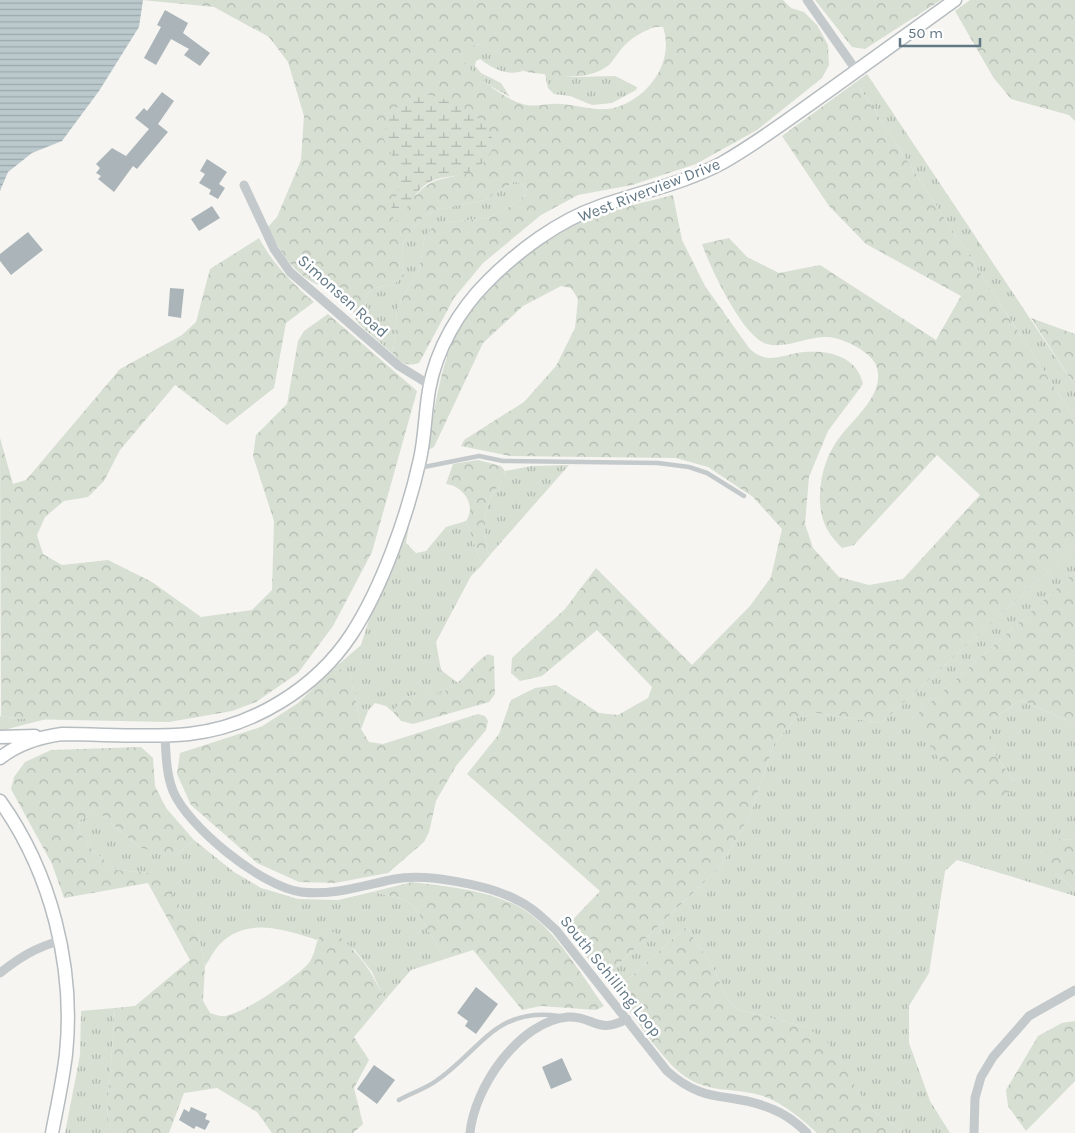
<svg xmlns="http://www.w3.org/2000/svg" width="1075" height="1133" viewBox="0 0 1075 1133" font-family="Karla,sans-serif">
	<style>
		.grass { fill: url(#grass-tufts) }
		.forest { fill: url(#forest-crowns); fill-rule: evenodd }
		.wetland { fill: url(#wetland-marsh) }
		.water { fill: url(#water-rules) }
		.building { fill: #abb5b9 }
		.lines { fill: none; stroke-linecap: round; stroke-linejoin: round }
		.secondary-casing { stroke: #b6bcc0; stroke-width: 15 }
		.lane { stroke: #c4c9cb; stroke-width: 4.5 }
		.street { stroke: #c4c9cb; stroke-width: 9 }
		.secondary { stroke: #fff; stroke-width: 12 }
		.labels { text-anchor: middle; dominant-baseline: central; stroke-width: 5; stroke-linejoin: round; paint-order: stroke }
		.street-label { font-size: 16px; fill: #627885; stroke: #fff }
	</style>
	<defs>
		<pattern id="grass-tufts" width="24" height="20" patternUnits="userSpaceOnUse" patternTransform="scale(1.25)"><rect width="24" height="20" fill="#d7ded2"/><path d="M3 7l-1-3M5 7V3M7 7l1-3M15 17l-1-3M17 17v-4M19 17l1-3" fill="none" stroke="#b2b9b0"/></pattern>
		<pattern id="forest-crowns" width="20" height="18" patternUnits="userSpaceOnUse" patternTransform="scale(1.25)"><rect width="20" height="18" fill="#d7ded2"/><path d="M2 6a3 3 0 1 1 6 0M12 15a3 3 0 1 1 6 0" fill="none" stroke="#b2b9b0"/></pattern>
		<pattern id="wetland-marsh" width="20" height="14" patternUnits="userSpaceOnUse" patternTransform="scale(1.25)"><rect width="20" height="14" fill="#d7ded2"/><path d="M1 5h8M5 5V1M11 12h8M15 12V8" fill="none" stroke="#b2b9b0"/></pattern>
		<pattern id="water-rules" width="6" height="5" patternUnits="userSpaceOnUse" patternTransform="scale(1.25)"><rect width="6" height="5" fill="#bbc9cd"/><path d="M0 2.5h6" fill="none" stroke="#9ba8ac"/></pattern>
	</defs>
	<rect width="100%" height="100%" fill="#f6f5f1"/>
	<path class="grass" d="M 474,45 L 486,45 L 523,71 C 507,76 493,69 480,59 L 476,61 L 475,66 L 481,73 L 501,83 L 510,97 C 491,86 471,77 461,57 L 466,48 Z
		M 545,74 L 573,77 L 615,76 L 637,87 L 636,90 L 612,103 L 592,105 L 570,96 L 554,94 L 548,88 Z
		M 867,74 L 1075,386 L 1075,419 L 856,82 Z
		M 515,181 L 527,187 L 524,196 L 513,205 L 488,218 L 448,222 L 425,236 L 419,270 L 403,296 L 397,312 L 393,354 L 360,325 L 367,320 C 360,272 382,298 404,276 L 401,256 L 404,241 L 423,217 L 436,210 L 485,200 Z
		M 569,465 L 489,556 C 484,536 482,514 492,495 C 497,487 503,481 505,471 L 531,466 Z
		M 466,521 L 482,565 L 471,576 L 436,642 L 441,670 L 458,683 C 453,686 446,691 440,693 C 420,699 403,687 394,713 L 386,706 L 375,703 L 368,711 L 361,729 L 351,674 L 345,669 L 332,670 L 361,645 L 377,594 L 409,525 L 406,543 L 416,553 L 426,551 L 446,527 Z
		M 1075,547 L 1075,572 L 912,719 L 1015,783 L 991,748 L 991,720 L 1021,700 L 1075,724 L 1075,840 L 1058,839 L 1055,873 L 1075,889 L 1075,896 L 957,860 L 945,871 L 929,973 L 909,1006 L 909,1043 L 930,1101 L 950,1133 L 906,1133 L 874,1112 L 806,1027 L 739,1010 L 727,999 L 712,965 L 686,927 L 615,991 L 604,978 L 721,866 L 750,815 L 774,744 L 796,718 L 817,713 L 881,723 Z
		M 0,716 L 21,719 L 50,718 L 0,731 Z
		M 91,815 L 102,815 L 139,847 L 178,853 L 194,840 L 234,872 L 261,888 L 298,899 L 338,900 L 372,892 L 405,899 L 416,909 L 445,959 L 411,970 L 385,1000 L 372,972 L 355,950 L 321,934 L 317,940 C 286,930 247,916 220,944 C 214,950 210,959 205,966 L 198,933 L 150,873 L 117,870 L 92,850 L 78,830 L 80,820 Z
		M 115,1008 L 107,1116 L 113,1133 L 65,1133 L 80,1055 L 81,1011 Z"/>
	<path class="forest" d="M 142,0 L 783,0 L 791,8 L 804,12 L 817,25 L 828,45 L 829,65 L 822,78 L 757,130 L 696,164 L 632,185 L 578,195 L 541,215 L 483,263 L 454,298 L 419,363 C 406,367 402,363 393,354 L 397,312 L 403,296 L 419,270 L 425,236 L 433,227 L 448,222 L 488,218 L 513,205 L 524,196 L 527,187 L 515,181 L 485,200 L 436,210 L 423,217 L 404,241 L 401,256 L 404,276 C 382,298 360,272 367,320 L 360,325 C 351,316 354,303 345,294 C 335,285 322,288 312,282 C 291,270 278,248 268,227 L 277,217 L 301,160 L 304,116 L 288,62 L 269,37 L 214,7 ZM 655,27 L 663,27 C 675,62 648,99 614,108 C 596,112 579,105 561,104 C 550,103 538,107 527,105 C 509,103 469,73 461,57 C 481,25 503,64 524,71 C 530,73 537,73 543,74 C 565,77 590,80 609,65 C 615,59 619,50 626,44 C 634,36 644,31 655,27 ZM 398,170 L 473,170 C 449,181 435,174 416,195 L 397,197 L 401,184 Z
		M 815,0 L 941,0 L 865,49 L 852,47 Z
		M 970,0 L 1075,0 L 1075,121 L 1069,115 L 1011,99 L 993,77 L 955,11 Z
		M 856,82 L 1075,419 L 1075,547 L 881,723 L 817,713 L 796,718 L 774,744 L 750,815 L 721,866 L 604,978 L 564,929 L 600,891 L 467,774 L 499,734 L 511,700 L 535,688 L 556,685 L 599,713 L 618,715 L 648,698 L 652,687 L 597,630 L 542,676 L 520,681 L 511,673 L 512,658 L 565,609 L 596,568 L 692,665 L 750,606 L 771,577 L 782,529 L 753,497 L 708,467 L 676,458 L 510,456 L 461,446 L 464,440 L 524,402 L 556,366 L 575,328 L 578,299 L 571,288 L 561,286 L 523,306 L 483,343 L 434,447 L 426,451 C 433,419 439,377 450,348 C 469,297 545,233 596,216 C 621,207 647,202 673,195 L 682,240 L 705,286 L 749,348 C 755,354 761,357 769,358 C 781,358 793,353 804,352 C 829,350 857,356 863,384 L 828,431 L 809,477 L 805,524 L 813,548 L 839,577 L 869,585 L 903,579 L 980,495 L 937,455 L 854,545 L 842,548 C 828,534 821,522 820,502 C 819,483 824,461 835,444 C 849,421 885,397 877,368 C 873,352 843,338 828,337 C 808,336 787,349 767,344 C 743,338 710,267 702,244 L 729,238 L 747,257 L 779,273 L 820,265 L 936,340 L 961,296 L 866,244 L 829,206 L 782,136 Z
		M 259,238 C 273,264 292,283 314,302 L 286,323 L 274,388 L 227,425 L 175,385 L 120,450 L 104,481 L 88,497 L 64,501 L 45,517 L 37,535 L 43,554 L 62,565 L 108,560 L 152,582 L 201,617 L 252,610 L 272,590 L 274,521 L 253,456 L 256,435 L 287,404 L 298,341 L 304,331 L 328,314 L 417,391 L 372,552 L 333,626 L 298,673 L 256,702 L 232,711 L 169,722 L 21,719 L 1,716 L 0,438 L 13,484 L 26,480 L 120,369 L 182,335 L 196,322 L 210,269 Z
		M 1031,318 L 1075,334 L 1075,386 Z
		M 478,460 L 501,466 L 505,471 C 503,481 497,487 492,495 C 482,514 484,536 489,556 L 482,565 L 466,521 C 477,505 463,486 446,484 L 453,464 Z
		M 1075,572 L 1075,724 L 1021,700 L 991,720 L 991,748 L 1015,783 L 1003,802 L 978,798 L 951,777 L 912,719 Z
		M 488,654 L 494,656 L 495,694 L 489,702 L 413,724 L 401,721 L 394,713 C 402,688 419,698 439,693 C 461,687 470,665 488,654 Z
		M 345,669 L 351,674 L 361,729 L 369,742 L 383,744 L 478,714 L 485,716 L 488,721 L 486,730 L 456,766 L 436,801 L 429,832 L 424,842 L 388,873 L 335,883 L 299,882 L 257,863 L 191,805 L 177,774 L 180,753 L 261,727 L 298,703 L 332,670 Z
		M 141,747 L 153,758 L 155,786 L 166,808 L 194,840 L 178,853 L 166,855 L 139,847 L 102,815 L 91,815 L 80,820 L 78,830 L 92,850 L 117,870 L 150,873 L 163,881 L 198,933 L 205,966 L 203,1001 L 210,1013 C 214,1014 221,1017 225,1016 C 245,1013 292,980 307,965 C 316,956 314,944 321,934 L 334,932 C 360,954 371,970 385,1000 L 354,1037 L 369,1060 L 354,1088 L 363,1124 L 353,1133 L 272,1133 L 257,1112 L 217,1088 L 184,1093 L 169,1133 L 113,1133 L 107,1116 L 115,1008 L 135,1006 L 190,960 L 148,883 L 64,898 L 52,864 L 11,789 L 14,777 L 25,762 L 51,750 Z
		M 1058,839 L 1075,840 L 1075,889 L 1055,873 L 1046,853 Z
		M 412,882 C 449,887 493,890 526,911 C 557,932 582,976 604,1006 L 596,1010 L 541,1006 L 522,1010 L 473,950 L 445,959 L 416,909 L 405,899 L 372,892 Z
		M 686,927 L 712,965 L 727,999 L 739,1010 L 806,1027 L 827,1041 L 858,1091 L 874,1112 L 906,1133 L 817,1133 C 802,1119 783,1103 763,1096 C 739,1088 712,1093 689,1079 C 665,1066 633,1014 615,991 Z
		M 1075,1021 L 1075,1081 L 1026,1131 L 1008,1106 L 1006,1090 L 1038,1036 L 1062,1023 Z"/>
	<path class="wetland" d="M 422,93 C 455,99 526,134 475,169 C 460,179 442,174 428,183 C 416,190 407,208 400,219 L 395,222 L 390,211 C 407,176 399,170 383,138 C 390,112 396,102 422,93 Z"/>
	<path class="water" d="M 0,0 L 143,0 L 139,27 L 99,91 L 62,141 L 32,153 L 8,172 L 0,191 Z"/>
	<path class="building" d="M 165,10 L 188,23 L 183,33 L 210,53 L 200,66 L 184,55 L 189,49 L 171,39 L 156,65 L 144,58 L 161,27 L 157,25 Z
		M 162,92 L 174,101 L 158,124 L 168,132 L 137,169 L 133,166 L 114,192 L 98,179 L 101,176 L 96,173 L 100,168 L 96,164 L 112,148 L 126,156 L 149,129 L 135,118 L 144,108 L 147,111 Z
		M 207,159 L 227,172 L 219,184 L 225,188 L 218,199 L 209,194 L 211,190 L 199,183 L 205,174 L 200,171 Z
		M 212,206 L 220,218 L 199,231 L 191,219 Z
		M 28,232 L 43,250 L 11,275 L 0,261 L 0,254 Z
		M 170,288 L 184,289 L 181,318 L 168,316 Z
		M 476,987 L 498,1004 L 476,1034 L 465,1026 L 468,1021 L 457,1013 Z
		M 562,1058 L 572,1080 L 551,1089 L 542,1067 Z
		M 374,1065 L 395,1080 L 377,1104 L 357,1089 Z
		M 191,1107 L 207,1114 L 205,1119 L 210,1121 L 205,1130 L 196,1126 L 194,1129 L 179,1120 L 184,1109 L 189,1112 Z"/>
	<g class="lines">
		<defs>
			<path id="secondary" d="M 0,737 L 35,736
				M 0,758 C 19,743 39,737 62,734 C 104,734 147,738 189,734 C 253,727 316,688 351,635 C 382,588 408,514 420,459 C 425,437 425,413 429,390 C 436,349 459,310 488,281 C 518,251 558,221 598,207 C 639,192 683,184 722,163 C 759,142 793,116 827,92 C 870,61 913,30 955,0
				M 0,801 C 51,872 75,967 66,1054 C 63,1080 57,1107 52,1133"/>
		</defs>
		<use href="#secondary" class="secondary-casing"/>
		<path class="lane" d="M 419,468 L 479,456 L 503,461 L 658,463 L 689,467 L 707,473 L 744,496
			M 399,1100 C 411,1093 425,1089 436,1081 C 480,1051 496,1006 559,1016"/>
		<path class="street" d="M 807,0 L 856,70
			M 244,185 L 274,249 L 290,272 L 399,366 L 430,385
			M 165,735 C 166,754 166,773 173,791 C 188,827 262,887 301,892 C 333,896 364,885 395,879 C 426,873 489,885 517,900 C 532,907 544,919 556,930 L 667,1071 C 706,1106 731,1091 772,1109 C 785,1114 797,1123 807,1133
			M 0,973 C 19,958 36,947 60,941
			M 470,1133 C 474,1088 519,1021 568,1017 C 595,1016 596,1035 627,1019
			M 974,1133 L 975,1098 L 981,1077 L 993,1057 L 1029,1016 L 1075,990"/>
		<use href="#secondary" class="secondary"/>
	</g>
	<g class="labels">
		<g class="street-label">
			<text transform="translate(649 190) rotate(-21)">West Riverview Drive</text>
			<text transform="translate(343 296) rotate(42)">Simonsen Road</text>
			<text transform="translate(611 976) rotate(51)">South Schilling Loop</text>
		</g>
	</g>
	<path d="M900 38v8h80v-8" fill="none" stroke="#627885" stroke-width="2.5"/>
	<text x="908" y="38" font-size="15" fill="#627885" stroke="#ffffff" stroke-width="4" paint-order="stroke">50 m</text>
</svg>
